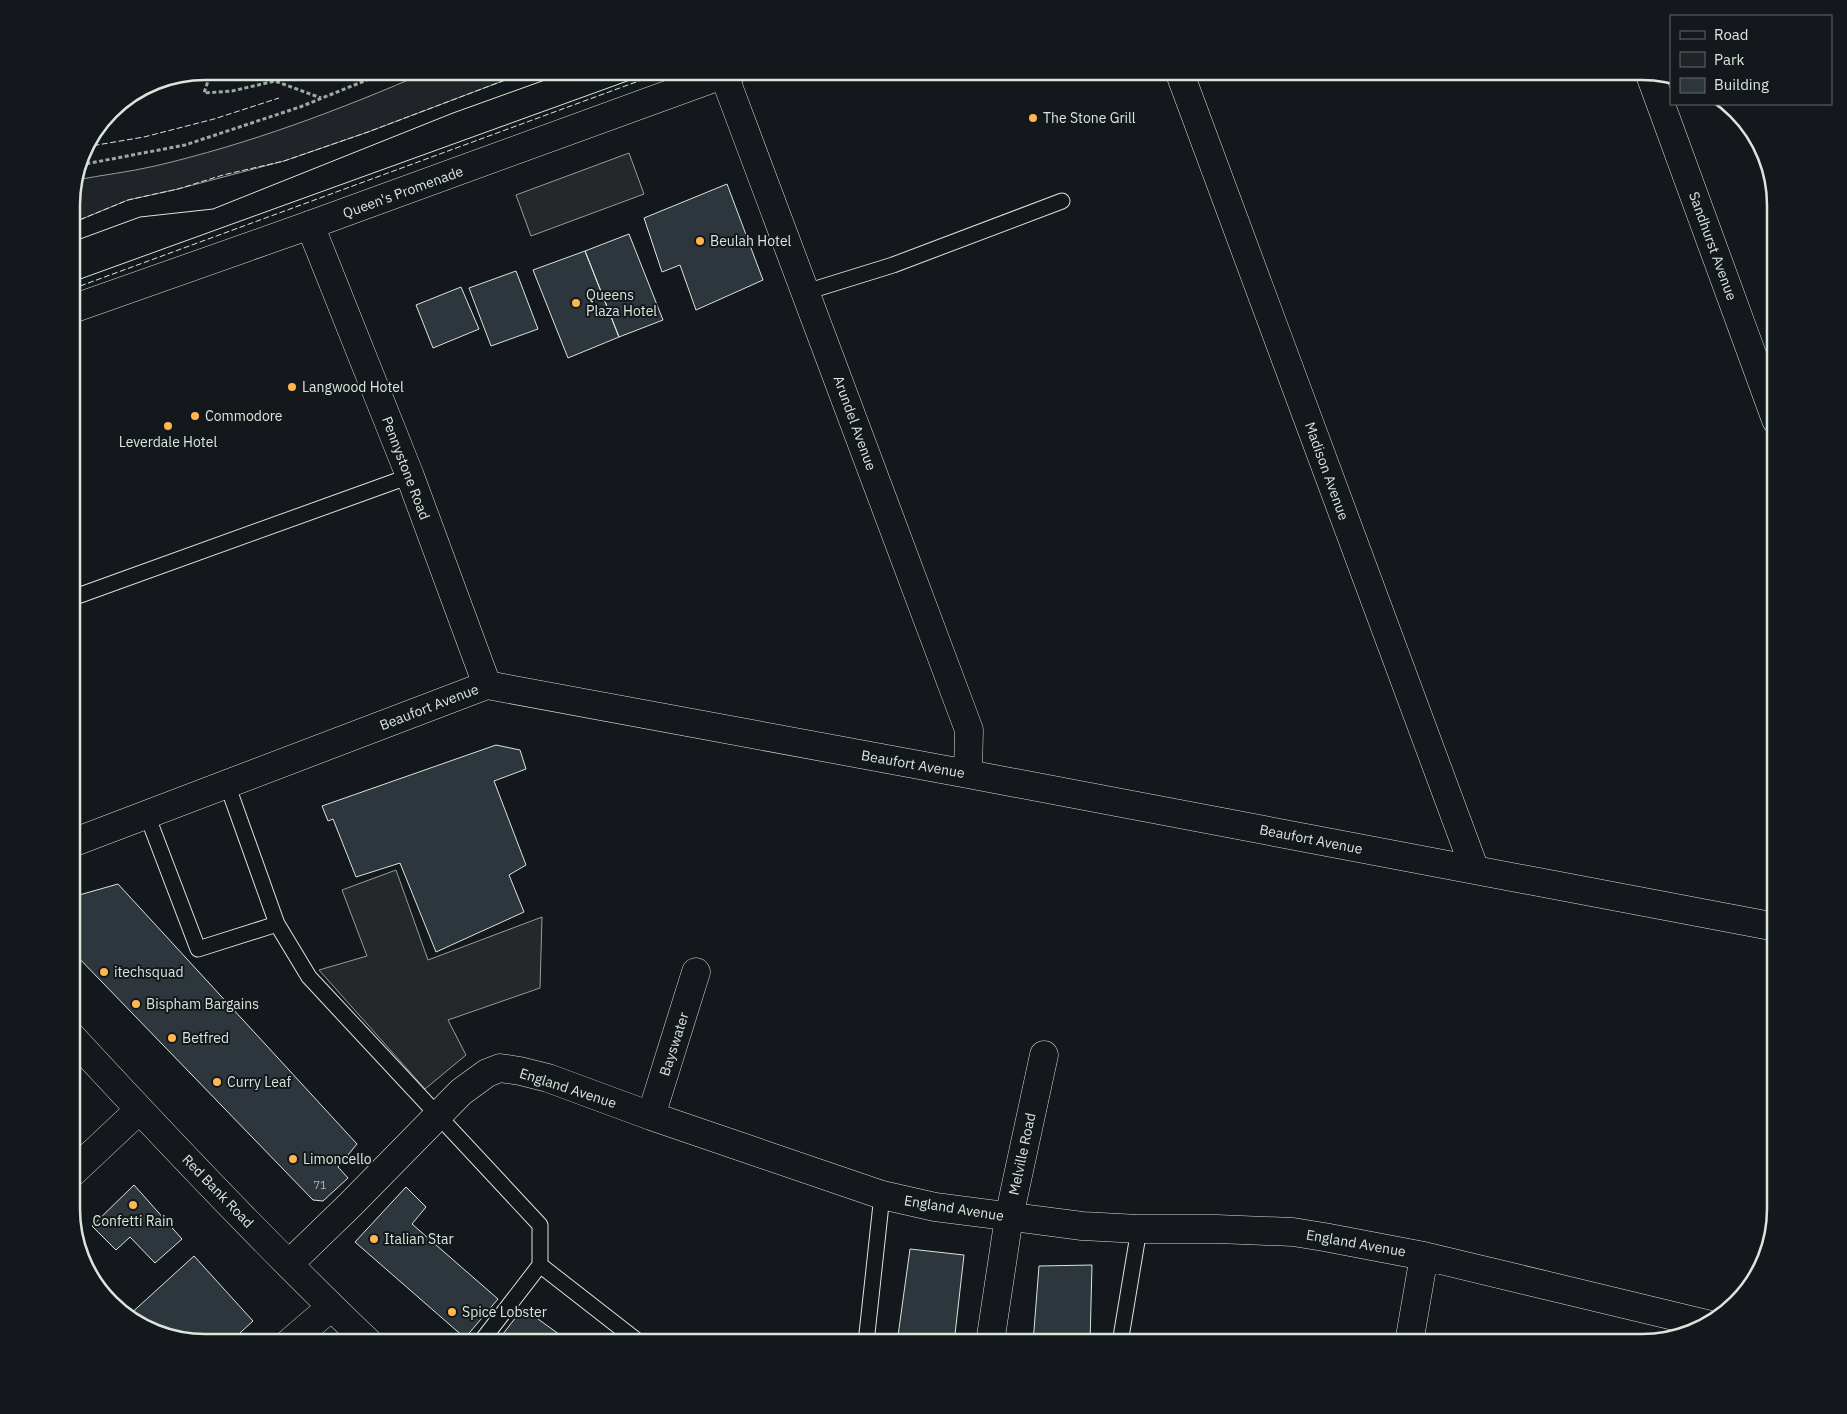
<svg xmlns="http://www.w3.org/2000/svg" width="1847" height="1414" viewBox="0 0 1847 1414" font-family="'IBM Plex Sans',sans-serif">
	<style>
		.green { fill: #202428; stroke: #939e99 }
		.parking { fill: #24282b; stroke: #939e99 }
		.building { fill: #2c363c; stroke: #d8e6dc }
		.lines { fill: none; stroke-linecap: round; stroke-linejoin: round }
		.lane-casing { stroke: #d8e6dc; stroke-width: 17 }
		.street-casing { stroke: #d8e6dc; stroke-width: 29 }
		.secondary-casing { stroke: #d8e6dc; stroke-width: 29 }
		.primary-casing { stroke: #d8e6dc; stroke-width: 29 }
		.path { stroke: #9da8a2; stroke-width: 3; stroke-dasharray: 4 2.5; stroke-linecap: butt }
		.lane { stroke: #14181c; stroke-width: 15 }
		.street { stroke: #14181c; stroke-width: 28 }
		.secondary { stroke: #14181c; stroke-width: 28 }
		.primary { stroke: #14181c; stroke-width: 28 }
		.tram { stroke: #d8e6dc; stroke-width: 1 }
		.fence { stroke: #d8e6dc; stroke-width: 1; stroke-dasharray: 6 2.5; stroke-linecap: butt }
		.poi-dot { fill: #ffb74d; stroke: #14181c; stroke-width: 2 }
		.labels { text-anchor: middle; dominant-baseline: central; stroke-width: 4; stroke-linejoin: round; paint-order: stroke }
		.number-label { font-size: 11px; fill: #adbab4 }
		.poi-label { font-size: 14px; fill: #d8e6dc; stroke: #14181c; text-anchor: start }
		.street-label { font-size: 14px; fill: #d8e6dc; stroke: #14181c }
		.rim { fill: none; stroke: #d8e6dc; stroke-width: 2.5 }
	</style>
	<rect width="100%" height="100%" fill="#14181c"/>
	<path class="green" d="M 429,71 L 489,71 C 501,74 516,71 529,71 L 368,132 L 284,161 L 178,189 L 128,200 L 72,223 L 72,196 L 76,180 C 102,175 129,172 155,166 C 249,144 340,110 429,71 Z"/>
	<path class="parking" d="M 629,153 L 644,194 L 531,236 L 516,195 Z
		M 396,870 L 428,960 L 542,917 L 540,988 L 448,1020 L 466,1055 L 425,1089 L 319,970 L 367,956 L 342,890 Z"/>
	<path class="building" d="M 727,184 L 763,280 L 696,310 L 680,265 L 662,272 L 644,218 Z
		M 629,234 L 663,320 L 619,337 L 585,251 Z
		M 585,251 L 619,337 L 568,358 L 533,270 Z
		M 516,271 L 538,329 L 491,346 L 469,288 Z
		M 461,287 L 479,329 L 433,348 L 416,305 Z
		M 496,745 L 520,750 L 526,769 L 494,781 L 526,865 L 509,875 L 524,912 L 436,952 L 400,863 L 356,877 L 333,819 L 328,821 L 322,806 Z
		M 118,884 L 357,1144 L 338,1167 L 348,1178 L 323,1201 L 313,1200 L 72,951 L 72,897 Z
		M 134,1185 L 182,1239 L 155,1263 L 130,1237 L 116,1250 L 92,1226 Z
		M 406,1187 L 426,1207 L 412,1224 L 498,1299 L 465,1338 L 355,1242 Z
		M 910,1249 L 964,1255 L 954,1343 L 897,1343 Z
		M 194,1256 L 253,1321 L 229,1343 L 205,1343 L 162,1336 L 127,1317 Z
		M 1092,1265 L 1090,1343 L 1033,1343 L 1039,1266 Z
		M 523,1308 L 571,1343 L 496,1343 Z"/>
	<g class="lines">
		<defs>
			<path id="lane" d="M 806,292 L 893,265 L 1062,201
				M 72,598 L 410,476
				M 227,784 L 277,924 L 309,977 L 540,1225 L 540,1265 L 640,1343
				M 147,815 L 198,949 L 277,924
				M 480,1343 L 540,1265
				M 866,1343 L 882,1195
				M 1120,1343 L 1139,1229"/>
			<path id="street" d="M 1179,71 L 1475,870
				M 1649,72 L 1776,420
				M 724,75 L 969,730 L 968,774
				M 310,225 L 410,476 L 487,685
				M 72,843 L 487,685 L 968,774 L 1776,927
				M 651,1116 L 696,972
				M 72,1173 L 139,1110
				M 289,1264 L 350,1205 L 461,1092 L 487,1073 L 500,1068 L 520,1071 L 548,1078 L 651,1116 L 882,1195 L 935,1207 L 1082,1226 L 1139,1229 L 1217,1229 L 1293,1232 L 1324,1237 L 1424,1256 L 1707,1324
				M 289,1343 L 331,1307
				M 990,1343 L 1009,1217 L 1044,1055
				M 1409,1343 L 1424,1256"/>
			<path id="secondary" d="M 72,1037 C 168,1141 266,1245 369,1343"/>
			<path id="primary" d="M 72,309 L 310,225 L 733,71"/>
		</defs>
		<use href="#lane" class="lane-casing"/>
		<use href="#street" class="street-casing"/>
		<use href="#secondary" class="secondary-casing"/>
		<use href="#primary" class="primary-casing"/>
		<path class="path" d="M 236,71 L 209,78 L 204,93 L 232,91 L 275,81 L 321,98
			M 80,165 L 185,145 L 300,107 L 389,71"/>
		<use href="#lane" class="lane"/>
		<use href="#street" class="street"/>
		<use href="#secondary" class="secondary"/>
		<use href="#primary" class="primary"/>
		<path class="tram" d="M 72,242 L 140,217 L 213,209 L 453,113 L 570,71
			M 72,282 L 655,71"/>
		<path class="fence" d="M 340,76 L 351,71
			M 85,147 L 144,137 L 214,119 L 279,98
			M 72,223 L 128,200 L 178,189 L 223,175 L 284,161 L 368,132 L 529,71
			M 72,289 L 666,71"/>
	</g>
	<g class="poi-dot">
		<circle cx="1033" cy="118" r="5"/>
		<circle cx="700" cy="241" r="5"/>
		<circle cx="576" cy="303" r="5"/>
		<circle cx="292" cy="387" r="5"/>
		<circle cx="195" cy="416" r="5"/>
		<circle cx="168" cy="426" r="5"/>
		<circle cx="104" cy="972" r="5"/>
		<circle cx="136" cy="1004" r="5"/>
		<circle cx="172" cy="1038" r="5"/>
		<circle cx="217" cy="1082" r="5"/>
		<circle cx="293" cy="1159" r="5"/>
		<circle cx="133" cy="1205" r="5"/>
		<circle cx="374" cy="1239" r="5"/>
		<circle cx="452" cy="1312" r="5"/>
	</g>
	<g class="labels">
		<g class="number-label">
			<text x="320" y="1185">71</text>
		</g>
		<g class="poi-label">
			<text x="1043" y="118">The Stone Grill</text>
			<text x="710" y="241">Beulah Hotel</text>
			<text x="586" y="295">Queens<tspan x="586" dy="16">Plaza Hotel</tspan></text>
			<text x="302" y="387">Langwood Hotel</text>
			<text x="205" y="416">Commodore</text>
			<text x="168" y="442" text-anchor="middle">Leverdale Hotel</text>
			<text x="114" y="972">itechsquad</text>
			<text x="146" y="1004">Bispham Bargains</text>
			<text x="182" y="1038">Betfred</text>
			<text x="227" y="1082">Curry Leaf</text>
			<text x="303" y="1159">Limoncello</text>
			<text x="133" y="1221" text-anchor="middle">Confetti Rain</text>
			<text x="384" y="1239">Italian Star</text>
			<text x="462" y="1312">Spice Lobster</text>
		</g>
		<g class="street-label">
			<text transform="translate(403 192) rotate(-20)">Queen's Promenade</text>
			<text transform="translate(1713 246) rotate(70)">Sandhurst Avenue</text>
			<text transform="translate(855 423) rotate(70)">Arundel Avenue</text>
			<text transform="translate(406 468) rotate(69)">Pennystone Road</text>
			<text transform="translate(1327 471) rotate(70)">Madison Avenue</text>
			<text transform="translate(429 707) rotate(-21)">Beaufort Avenue</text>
			<text transform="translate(913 764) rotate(10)">Beaufort Avenue</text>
			<text transform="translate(1311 839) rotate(11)">Beaufort Avenue</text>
			<text transform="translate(674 1044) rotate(-72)">Bayswater</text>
			<text transform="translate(568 1088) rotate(18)">England Avenue</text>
			<text transform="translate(1022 1154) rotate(-78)">Melville Road</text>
			<text transform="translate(218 1191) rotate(46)">Red Bank Road</text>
			<text transform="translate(954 1208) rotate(9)">England Avenue</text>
			<text transform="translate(1356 1243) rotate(10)">England Avenue</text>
		</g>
	</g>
	<path d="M0 0H1847V1414H0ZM205 80H1642A125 125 0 0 1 1767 205V1209A125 125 0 0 1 1642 1334H205A125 125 0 0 1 80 1209V205A125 125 0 0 1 205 80Z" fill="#14181c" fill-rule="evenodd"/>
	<path class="rim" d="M205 80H1642A125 125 0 0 1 1767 205V1209A125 125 0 0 1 1642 1334H205A125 125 0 0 1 80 1209V205A125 125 0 0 1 205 80Z"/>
	<rect x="1670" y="15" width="162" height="90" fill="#14181c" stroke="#626a69"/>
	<rect x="1680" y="31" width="25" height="8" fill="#14181c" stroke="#626a69"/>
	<text x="1714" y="40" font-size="15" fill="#d8e6dc">Road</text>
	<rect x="1680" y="52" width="25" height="15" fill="#202428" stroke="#626a69"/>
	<text x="1714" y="65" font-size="15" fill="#d8e6dc">Park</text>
	<rect x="1680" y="78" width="25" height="15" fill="#2c363c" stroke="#626a69"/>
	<text x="1714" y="90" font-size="15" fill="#d8e6dc">Building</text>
</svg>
